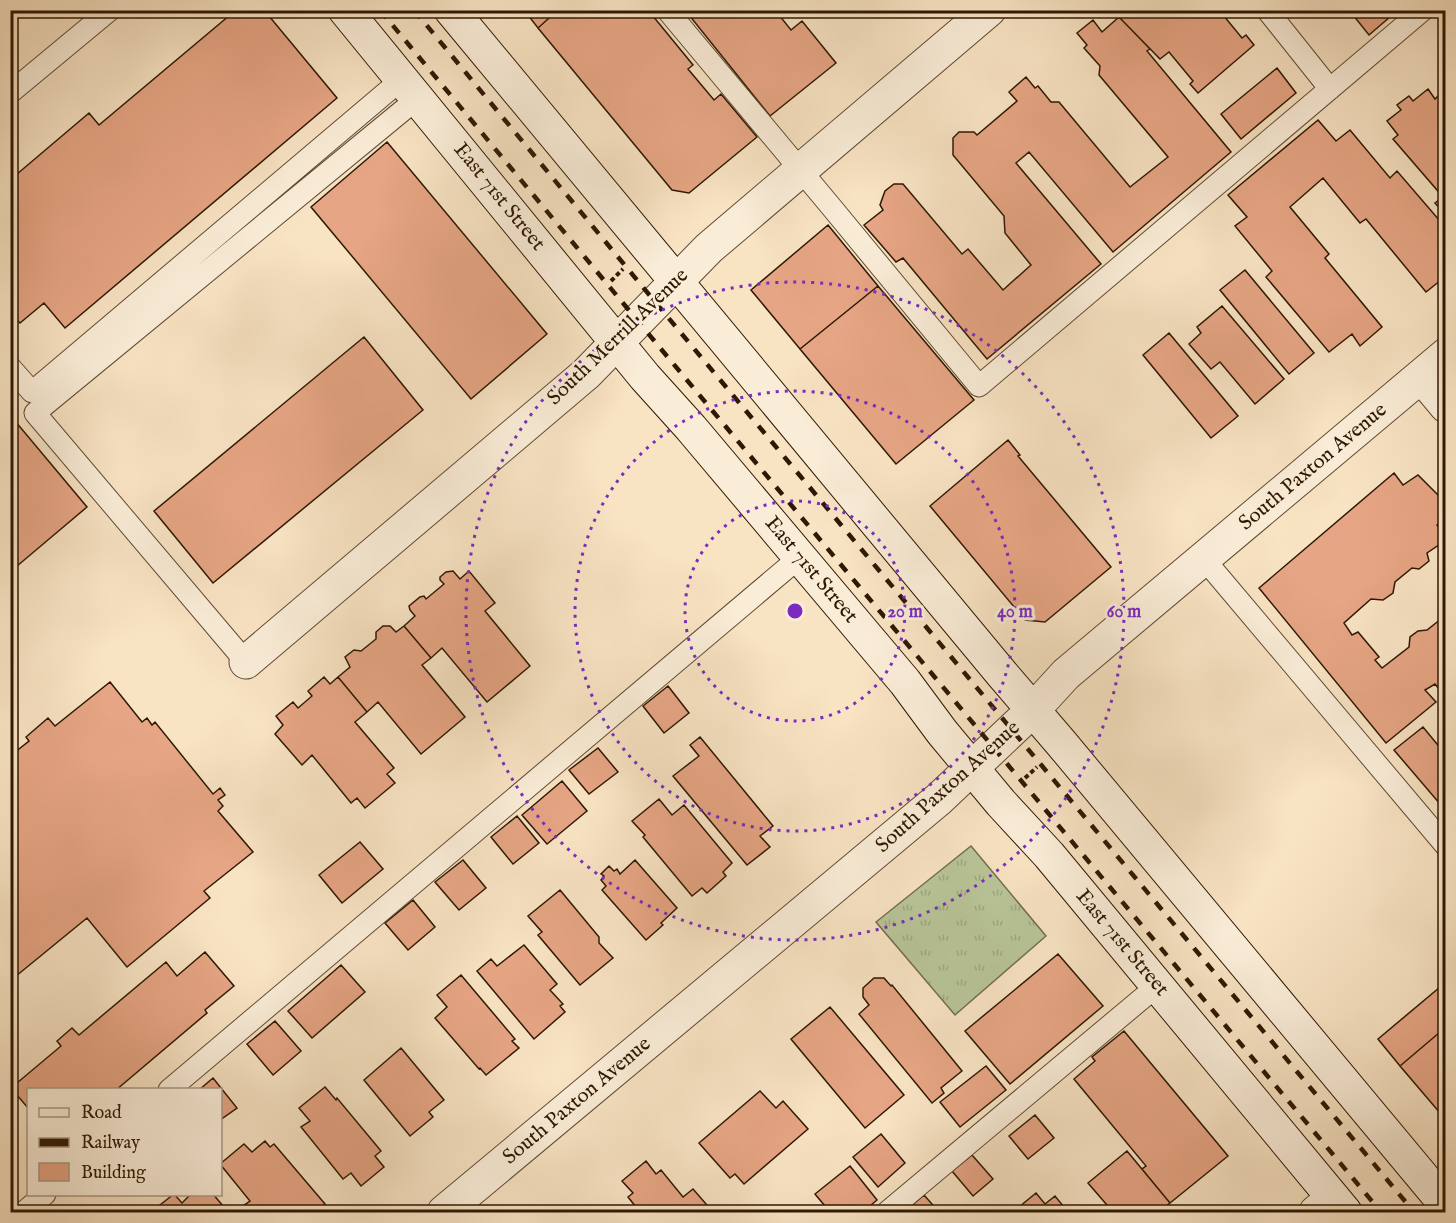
<svg xmlns="http://www.w3.org/2000/svg" width="1456" height="1223" viewBox="0 0 1456 1223" font-family="'IM FELL English',serif">
	<style>
		.grass { fill: url(#grass-tufts); stroke: #736e4e; stroke-width: 1.5 }
		.building { fill: #e6a584; stroke: #2e1803; stroke-width: 1.5 }
		.lines { fill: none; stroke-linecap: round; stroke-linejoin: round }
		.service-casing { stroke: #604b33; stroke-width: 23 }
		.minor-casing { stroke: #604b33; stroke-width: 35 }
		.secondary-casing { stroke: #2e1803; stroke-width: 35 }
		.path { stroke: #2e1803; stroke-width: 4; stroke-dasharray: 4.5 3; stroke-linecap: butt }
		.service { stroke: #faedd8; stroke-width: 21 }
		.minor { stroke: #faedd8; stroke-width: 33 }
		.secondary { stroke: #faedd8; stroke-width: 33 }
		.rail { stroke: #2e1803; stroke-width: 4.5; stroke-dasharray: 10 10; stroke-linecap: butt }
		.ring { fill: none; stroke: #7b2cbf; stroke-width: 3; stroke-dasharray: 3 6 }
		.labels { text-anchor: middle; dominant-baseline: central; stroke-width: 6; stroke-linejoin: round; paint-order: stroke }
		.street-label { font-size: 21px; fill: #2e1803; stroke: #faedd8 }
		.centre { fill: #7b2cbf; stroke: #faedd8; stroke-width: 3 }
		.ring-label { font-size: 18px; text-anchor: middle; font-weight: bold; fill: #7b2cbf; stroke: #faedd8; stroke-width: 6; stroke-linejoin: round; paint-order: stroke }
	</style>
	<defs>
		<pattern id="grass-tufts" width="24" height="20" patternUnits="userSpaceOnUse" patternTransform="scale(1.5)"><rect width="24" height="20" fill="#b8c598"/><path d="M3 7l-1-3M5 7V3M7 7l1-3M15 17l-1-3M17 17v-4M19 17l1-3" fill="none" stroke="#9ea881"/></pattern>
	</defs>
	<rect width="100%" height="100%" fill="#f8e3c3"/>
	<filter id="stains"><feTurbulence type="fractalNoise" baseFrequency=".00333" numOctaves="4"/><feColorMatrix values="0 0 0 0 .2 0 0 0 0 .09 0 0 0 0 .02 0 0 0 .5 -.17"/></filter>
	<radialGradient id="worn" r=".72"><stop offset=".6" stop-color="#630" stop-opacity="0"/><stop offset="1" stop-color="#630" stop-opacity=".3"/></radialGradient>
	<path class="grass" d="M 971,846 L 1046,936 L 955,1015 L 876,922 Z"/>
	<path class="building" d="M 236,10 L 264,10 L 337,98 L 65,328 L 44,303 L 20,323 L 10,313 L 10,180 L 89,113 L 99,125 Z
		M 524,10 L 558,10 L 538,28 Z
		M 558,10 L 648,10 L 693,65 L 688,69 L 714,100 L 721,94 L 757,137 L 689,193 L 672,190 L 538,28 Z
		M 685,10 L 775,10 L 791,30 L 802,21 L 836,63 L 770,116 Z
		M 1127,10 L 1219,10 L 1242,38 L 1246,35 L 1254,45 L 1198,93 L 1190,84 L 1193,81 L 1169,52 L 1160,59 L 1119,17 Z
		M 1349,10 L 1398,10 L 1369,35 Z
		M 1119,17 L 1150,49 L 1147,51 L 1231,152 L 1113,252 L 1029,152 L 1016,163 L 1101,264 L 987,359 L 903,258 L 896,262 L 864,225 L 883,210 L 880,205 L 885,191 L 894,184 L 903,184 L 962,254 L 968,249 L 1003,290 L 1031,265 L 1005,233 L 1004,216 L 953,155 L 953,138 L 959,132 L 974,132 L 977,135 L 1017,101 L 1009,92 L 1026,77 L 1035,88 L 1038,86 L 1051,102 L 1059,102 L 1130,187 L 1168,157 L 1099,75 L 1100,66 L 1084,48 L 1087,45 L 1077,33 L 1093,20 L 1102,32 Z
		M 1277,68 L 1296,93 L 1241,139 L 1221,114 Z
		M 1428,89 L 1435,99 L 1441,93 L 1446,97 L 1446,215 L 1435,203 L 1443,197 L 1393,139 L 1398,135 L 1387,121 L 1401,110 L 1397,105 L 1409,96 L 1413,101 Z
		M 1318,120 L 1336,141 L 1350,130 L 1390,178 L 1397,171 L 1446,228 L 1446,259 L 1441,262 L 1446,268 L 1446,276 L 1426,292 L 1366,219 L 1360,223 L 1323,178 L 1290,207 L 1329,254 L 1325,258 L 1382,327 L 1360,346 L 1352,334 L 1329,352 L 1266,277 L 1272,271 L 1235,226 L 1247,217 L 1228,195 Z
		M 387,142 L 547,334 L 471,399 L 311,207 Z
		M 828,225 L 878,286 L 800,349 L 751,290 Z
		M 1245,270 L 1314,353 L 1289,374 L 1220,290 Z
		M 878,286 L 974,400 L 896,464 L 800,349 Z
		M 1222,306 L 1284,379 L 1255,404 L 1220,362 L 1211,369 L 1189,344 L 1201,333 L 1197,327 Z
		M 1169,333 L 1238,416 L 1211,438 L 1143,355 Z
		M 364,337 L 423,410 L 213,583 L 154,511 Z
		M 10,415 L 87,507 L 10,572 Z
		M 1008,440 L 1020,455 L 1018,456 L 1111,567 L 1045,622 L 1025,620 L 930,506 Z
		M 1394,473 L 1403,485 L 1418,475 L 1446,503 L 1446,518 L 1437,525 L 1446,536 L 1446,540 L 1427,553 L 1429,561 L 1419,569 L 1412,568 L 1395,582 L 1393,593 L 1383,600 L 1371,599 L 1344,623 L 1352,635 L 1358,632 L 1379,657 L 1375,660 L 1382,668 L 1409,647 L 1410,637 L 1418,631 L 1427,630 L 1446,615 L 1446,690 L 1442,693 L 1435,684 L 1425,690 L 1436,702 L 1386,743 L 1259,588 Z
		M 453,571 L 460,579 L 469,571 L 495,603 L 485,611 L 530,666 L 487,702 L 442,648 L 431,658 L 404,626 L 415,616 L 410,610 L 409,606 L 420,597 L 424,596 L 426,599 L 444,584 L 440,580 L 440,577 L 446,572 Z
		M 383,626 L 390,626 L 396,632 L 404,626 L 431,658 L 422,665 L 465,717 L 421,754 L 378,702 L 367,712 L 338,677 L 350,667 L 345,657 L 354,650 L 361,651 L 376,639 L 376,632 Z
		M 324,677 L 330,684 L 338,677 L 367,712 L 355,722 L 394,768 L 387,774 L 395,783 L 365,808 L 357,798 L 351,803 L 312,755 L 302,765 L 275,734 L 283,725 L 276,716 L 293,702 L 298,708 L 312,696 L 308,691 Z
		M 110,682 L 142,722 L 147,718 L 152,725 L 155,722 L 213,794 L 220,788 L 225,795 L 218,800 L 223,806 L 218,811 L 253,852 L 204,891 L 210,898 L 127,967 L 87,918 L 10,981 L 10,841 L 17,836 L 10,828 L 10,756 L 29,741 L 26,737 L 48,718 L 55,726 Z
		M 668,686 L 689,713 L 664,733 L 643,706 Z
		M 1423,727 L 1446,755 L 1446,811 L 1394,750 Z
		M 700,737 L 773,826 L 760,836 L 770,847 L 747,865 L 673,776 L 699,756 L 690,745 Z
		M 598,748 L 618,772 L 589,794 L 569,770 Z
		M 562,781 L 587,811 L 547,844 L 522,815 Z
		M 659,799 L 672,815 L 684,805 L 732,863 L 723,872 L 726,876 L 707,893 L 702,888 L 692,896 L 643,837 L 645,835 L 632,821 Z
		M 517,816 L 539,843 L 513,864 L 491,837 Z
		M 360,842 L 383,869 L 342,903 L 319,875 Z
		M 463,860 L 486,888 L 459,910 L 435,882 Z
		M 635,860 L 677,908 L 661,923 L 663,925 L 646,940 L 602,890 L 606,886 L 601,880 L 604,876 L 601,874 L 609,866 L 614,871 L 617,869 L 620,874 Z
		M 560,890 L 599,937 L 599,943 L 613,958 L 580,985 L 538,935 L 542,932 L 528,916 Z
		M 413,900 L 435,927 L 408,950 L 385,923 Z
		M 524,945 L 557,984 L 550,990 L 563,1004 L 560,1006 L 565,1012 L 534,1039 L 477,971 L 491,959 L 497,966 Z
		M 205,952 L 234,986 L 205,1010 L 207,1013 L 116,1090 L 28,1090 L 28,1108 L 11,1088 L 61,1046 L 57,1041 L 72,1028 L 79,1035 L 166,962 L 177,976 Z
		M 1058,954 L 1103,1006 L 1010,1084 L 965,1031 Z
		M 341,965 L 365,992 L 312,1038 L 288,1011 Z
		M 461,975 L 515,1039 L 512,1041 L 519,1048 L 486,1075 L 480,1068 L 479,1069 L 435,1018 L 447,1007 L 437,995 Z
		M 874,978 L 884,978 L 891,986 L 892,985 L 962,1071 L 941,1088 L 944,1093 L 932,1103 L 859,1014 L 869,1005 L 863,997 L 863,988 Z
		M 1446,982 L 1446,1027 L 1400,1066 L 1378,1039 Z
		M 830,1007 L 904,1095 L 865,1128 L 791,1039 Z
		M 275,1021 L 301,1051 L 273,1075 L 247,1044 Z
		M 1446,1027 L 1446,1120 L 1400,1066 Z
		M 1124,1031 L 1228,1156 L 1170,1203 L 1142,1169 L 1146,1166 L 1074,1079 L 1095,1061 L 1092,1057 Z
		M 401,1048 L 444,1100 L 429,1112 L 433,1117 L 410,1136 L 364,1080 Z
		M 986,1066 L 1006,1090 L 960,1127 L 940,1102 Z
		M 213,1078 L 237,1108 L 220,1120 L 220,1090 L 199,1090 Z
		M 325,1087 L 336,1100 L 337,1098 L 381,1151 L 375,1156 L 384,1167 L 361,1186 L 351,1173 L 343,1179 L 301,1127 L 310,1121 L 299,1108 Z
		M 760,1091 L 776,1108 L 783,1101 L 808,1129 L 744,1184 L 735,1174 L 730,1178 L 699,1143 Z
		M 1035,1115 L 1054,1138 L 1028,1159 L 1009,1136 Z
		M 881,1134 L 905,1163 L 878,1187 L 853,1157 Z
		M 265,1141 L 270,1147 L 274,1144 L 325,1204 L 318,1210 L 320,1212 L 248,1212 L 243,1206 L 250,1201 L 220,1164 L 244,1144 L 252,1152 Z
		M 1127,1151 L 1170,1203 L 1159,1212 L 1113,1212 L 1088,1183 Z
		M 972,1155 L 993,1179 L 973,1196 L 952,1171 Z
		M 646,1161 L 656,1174 L 661,1170 L 683,1197 L 693,1189 L 713,1212 L 640,1212 L 628,1197 L 633,1193 L 622,1181 Z
		M 850,1166 L 877,1200 L 863,1212 L 830,1212 L 815,1194 Z
		M 1036,1193 L 1045,1204 L 1055,1196 L 1068,1212 L 1013,1212 Z
		M 174,1194 L 182,1203 L 191,1194 L 213,1194 L 228,1212 L 151,1212 Z
		M 924,1195 L 939,1212 L 904,1212 Z"/>
	<g class="lines">
		<defs>
			<path id="service" d="M 667,10 L 833,209 L 979,386 L 1423,10
				M 1267,10 L 1330,89
				M 10,93 L 110,10
				M 10,367 L 32,392 L 402,79
				M 1204,559 L 1446,846
				M 246,662 L 35,413 L 418,98
				M 169,1090 L 800,557
				M 24,1212 L 45,1194
				M 887,1212 L 1157,986"/>
			<path id="minor" d="M 1421,376 L 1446,406
				M 246,662 L 586,374 L 709,248 L 989,10
				M 444,1212 L 939,799 L 1033,710 L 1066,674 L 1446,355
				M 1316,1212 L 1333,1198"/>
			<path id="secondary" d="M 345,10 L 645,377 L 691,428 L 905,682 L 942,732 L 1001,803 L 1049,855 L 1345,1212
				M 451,10 L 1002,674 L 1062,744 L 1446,1205"/>
		</defs>
		<use href="#service" class="service-casing"/>
		<use href="#minor" class="minor-casing"/>
		<use href="#secondary" class="secondary-casing"/>
		<path class="path" d="M 611,281 L 623,269
			M 1025,778 L 1037,767"/>
		<use href="#service" class="service"/>
		<use href="#minor" class="minor"/>
		<use href="#secondary" class="secondary"/>
		<path class="rail" d="M 380,10 L 666,355 L 1381,1212
			M 414,10 L 656,303 L 1414,1212"/>
	</g>
	<g class="ring">
		<circle cx="795" cy="611" r="110"/>
		<circle cx="795" cy="611" r="220"/>
		<circle cx="795" cy="611" r="329"/>
	</g>
	<g class="labels">
		<g class="street-label">
			<text transform="translate(499 197) rotate(51)">East 71st Street</text>
			<text transform="translate(618 337) rotate(-44)">South Merrill Avenue</text>
			<text transform="translate(1313 467) rotate(-40)">South Paxton Avenue</text>
			<text transform="translate(811 570) rotate(50)">East 71st Street</text>
			<text transform="translate(948 787) rotate(-42)">South Paxton Avenue</text>
			<text transform="translate(1122 943) rotate(50)">East 71st Street</text>
			<text transform="translate(577 1101) rotate(-40)">South Paxton Avenue</text>
		</g>
	</g>
	<circle cx="795" cy="611" r="9" class="centre"/>
	<g class="ring-label">
		<text x="905" y="617">20 m</text>
		<text x="1015" y="617">40 m</text>
		<text x="1124" y="617">60 m</text>
	</g>
	<rect width="1456" height="1223" fill="none" stroke="#f8e3c3" stroke-width="36"/>
	<rect x="12" y="12" width="1432" height="1199" fill="none" stroke="#2e1803" stroke-width="3"/>
	<rect x="18" y="18" width="1420" height="1187" fill="none" stroke="#2e1803" stroke-width="1.5"/>
	<rect x="27" y="1088" width="195" height="108" fill="#faedd8" stroke="#a89883" stroke-width="1.5"/>
	<rect x="39" y="1108" width="30" height="9" fill="#faedd8" stroke="#a89883" stroke-width="1.5"/>
	<text x="81" y="1118" font-size="18" fill="#2e1803">Road</text>
	<rect x="39" y="1138" width="30" height="9" fill="#2e1803" stroke="#a89883" stroke-width="1.5"/>
	<text x="81" y="1148" font-size="18" fill="#2e1803">Railway</text>
	<rect x="39" y="1163" width="30" height="18" fill="#e6a584" stroke="#a89883" stroke-width="1.5"/>
	<text x="81" y="1178" font-size="18" fill="#2e1803">Building</text>
	<rect width="100%" height="100%" filter="url(#stains)"/>
	<rect width="100%" height="100%" fill="url(#worn)"/>
</svg>
